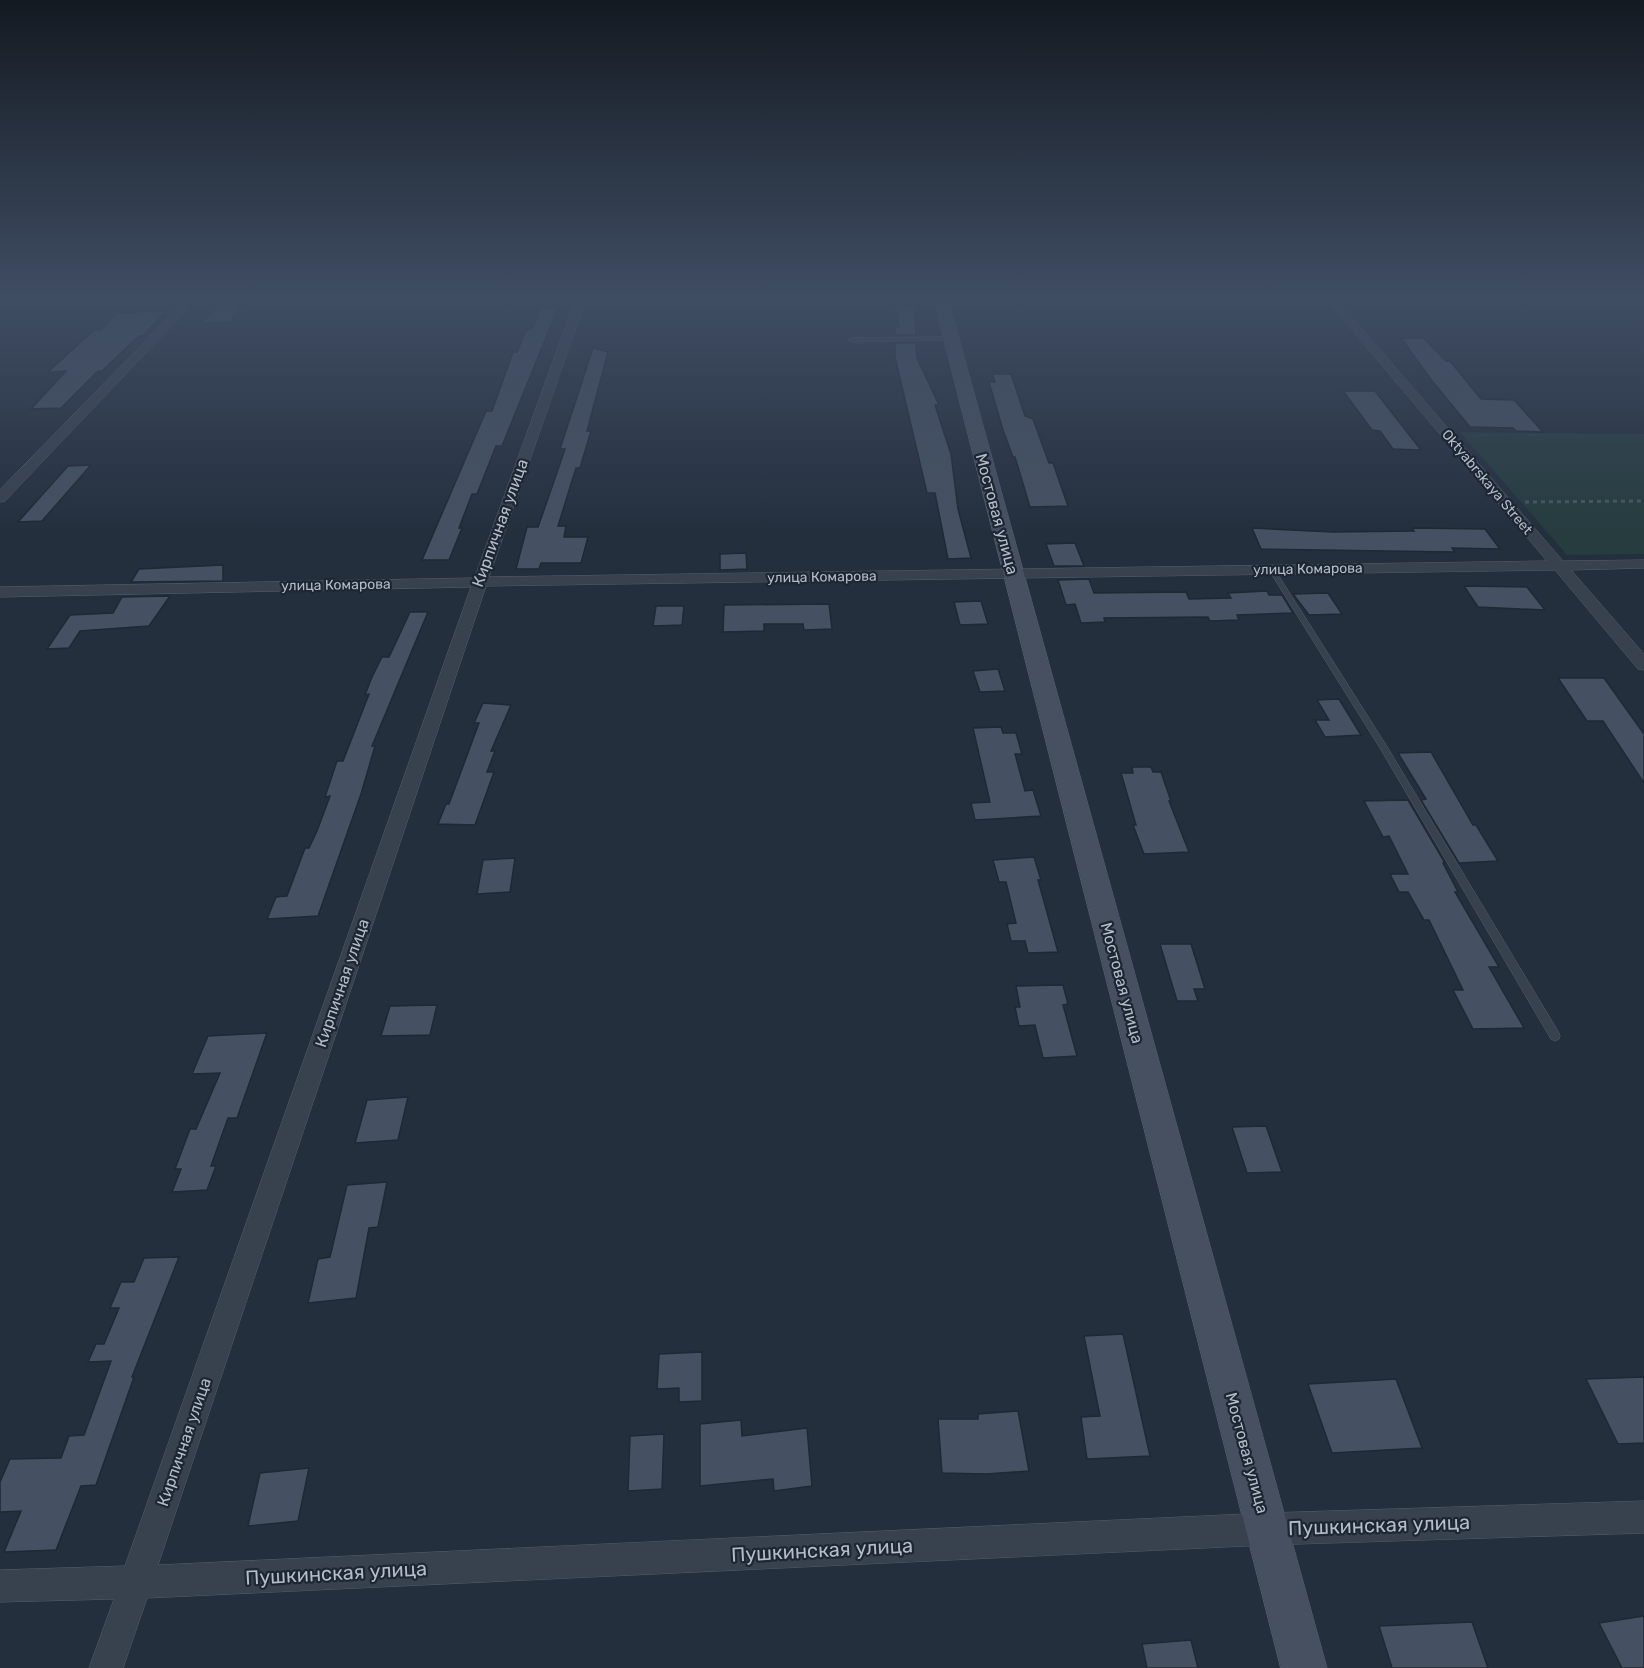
<svg xmlns="http://www.w3.org/2000/svg" width="1644" height="1668" viewBox="0 0 1644 1668" font-family="Rubik,sans-serif">
	<style>
		.green { fill: #263c3f }
		.building { fill: #455162; stroke: #1f2835; stroke-width: 1.5 }
		.lines { fill: none; stroke-linecap: round; stroke-linejoin: round }
		.lane-casing { stroke: #565f6c; stroke-width: 1 }
		.street-casing { stroke: #565f6c; stroke-width: 1 }
		.secondary-casing { stroke: #565f6c; stroke-width: 1 }
		.path { stroke: #44595c; stroke-width: 3; stroke-dasharray: 4 4; stroke-linecap: butt }
		.lane { fill: #38414e; fill-rule: evenodd }
		.street { fill: #38414e; fill-rule: evenodd }
		.secondary { fill: #465061; fill-rule: evenodd }
		.labels { text-anchor: middle; dominant-baseline: central; stroke-width: 4.5; stroke-linejoin: round; paint-order: stroke }
		.far-street-label { font-size: 14px; fill: #b4bcc9; stroke: #1d2633 }
		.street-label { font-size: 16px; fill: #b4bcc9; stroke: #1d2633 }
		.near-street-label { font-size: 20px; fill: #b4bcc9; stroke: #1d2633 }
	</style>
	<rect width="100%" height="100%" fill="#242f3e"/>
	<path class="green" d="M 1460,432 L 1644,434 L 1644,554 L 1567,555 Z"/>
	<path class="building" d="M 219,304 L 241,304 L 230,322 L 202,323 Z
		M 895,305 L 914,305 L 916,335 L 895,335 L 895,326 L 899,327 Z
		M 539,308 L 558,308 L 502,446 L 496,446 L 477,494 L 472,494 L 459,528 L 462,528 L 449,560 L 422,560 L 486,411 L 492,411 L 513,352 L 517,352 L 526,330 L 530,330 L 535,324 Z
		M 166,311 L 143,336 L 139,336 L 102,371 L 98,371 L 61,408 L 31,409 L 66,371 L 48,372 L 94,330 L 101,330 L 116,313 Z
		M 1401,338 L 1424,338 L 1446,361 L 1450,361 L 1481,399 L 1514,400 L 1543,432 L 1516,431 L 1513,428 L 1470,427 L 1433,382 Z
		M 895,343 L 916,343 L 917,358 L 939,405 L 935,405 L 951,454 L 958,509 L 971,558 L 948,559 L 935,493 L 927,493 L 895,357 Z
		M 593,348 L 608,352 L 587,431 L 591,431 L 580,468 L 576,468 L 558,526 L 566,526 L 564,537 L 588,537 L 581,563 L 541,563 L 539,569 L 516,569 L 527,527 L 538,527 L 552,487 L 565,449 L 560,449 Z
		M 992,374 L 1011,374 L 1025,416 L 1033,419 L 1049,463 L 1053,463 L 1068,506 L 1030,507 L 1015,457 L 1013,457 L 1003,430 L 989,382 L 995,382 Z
		M 1343,391 L 1375,391 L 1421,450 L 1393,449 L 1380,431 L 1372,430 Z
		M 91,465 L 42,521 L 18,522 L 68,466 Z
		M 1252,528 L 1333,532 L 1414,531 L 1412,528 L 1485,529 L 1500,549 L 1452,548 L 1455,552 L 1261,549 Z
		M 1075,543 L 1084,566 L 1054,566 L 1046,544 Z
		M 746,553 L 747,569 L 720,570 L 720,554 Z
		M 223,565 L 223,581 L 131,582 L 139,569 Z
		M 1089,579 L 1094,593 L 1186,592 L 1189,599 L 1231,598 L 1228,593 L 1267,591 L 1269,595 L 1282,595 L 1293,613 L 1237,615 L 1239,620 L 1210,621 L 1208,617 L 1104,618 L 1105,622 L 1081,623 L 1075,604 L 1066,605 L 1058,580 Z
		M 1464,586 L 1527,587 L 1545,610 L 1478,607 Z
		M 1328,593 L 1342,614 L 1309,615 L 1293,594 Z
		M 170,596 L 149,626 L 80,631 L 69,648 L 47,649 L 70,615 L 113,613 L 122,597 Z
		M 981,601 L 988,624 L 960,625 L 954,602 Z
		M 829,604 L 832,629 L 804,630 L 803,624 L 764,624 L 764,631 L 723,632 L 724,605 Z
		M 656,606 L 684,606 L 682,625 L 653,626 Z
		M 410,612 L 428,612 L 372,746 L 375,746 L 361,794 L 318,916 L 267,919 L 276,897 L 287,896 L 305,848 L 309,848 L 317,831 L 330,796 L 325,797 L 337,761 L 343,761 L 369,694 L 365,695 L 372,677 L 382,657 L 389,657 Z
		M 998,669 L 1005,691 L 980,692 L 973,671 Z
		M 1558,678 L 1604,678 L 1644,734 L 1644,783 L 1603,721 L 1587,721 Z
		M 1339,699 L 1361,735 L 1325,737 L 1315,720 L 1329,720 L 1317,700 Z
		M 483,703 L 511,705 L 491,751 L 495,751 L 487,772 L 494,772 L 475,825 L 438,824 L 446,804 L 449,804 L 479,723 L 474,723 Z
		M 1001,727 L 1003,733 L 1016,733 L 1022,754 L 1015,754 L 1025,791 L 1033,790 L 1041,816 L 975,820 L 971,803 L 990,802 L 973,728 Z
		M 1431,752 L 1473,825 L 1476,825 L 1498,861 L 1459,863 L 1421,800 L 1426,799 L 1398,753 Z
		M 1132,767 L 1151,767 L 1153,772 L 1161,772 L 1171,801 L 1169,801 L 1189,852 L 1144,854 L 1133,825 L 1136,825 L 1121,773 L 1133,773 Z
		M 1408,800 L 1445,863 L 1443,863 L 1458,892 L 1455,892 L 1499,967 L 1489,967 L 1524,1028 L 1473,1029 L 1453,990 L 1463,990 L 1429,920 L 1424,920 L 1408,892 L 1399,892 L 1390,874 L 1408,874 L 1389,836 L 1383,837 L 1364,801 Z
		M 1034,857 L 1041,880 L 1038,880 L 1058,952 L 1028,953 L 1025,941 L 1011,941 L 1007,924 L 1016,923 L 1006,882 L 999,882 L 993,860 Z
		M 515,858 L 510,892 L 477,894 L 483,860 Z
		M 1160,944 L 1191,944 L 1205,989 L 1194,989 L 1198,1001 L 1177,1001 Z
		M 1063,985 L 1068,1004 L 1063,1005 L 1077,1056 L 1043,1058 L 1035,1025 L 1019,1026 L 1015,1007 L 1020,1007 L 1016,986 Z
		M 437,1005 L 430,1035 L 381,1036 L 390,1006 Z
		M 267,1033 L 237,1118 L 228,1118 L 211,1166 L 216,1166 L 207,1190 L 172,1192 L 181,1169 L 175,1169 L 190,1129 L 196,1129 L 220,1073 L 192,1074 L 208,1036 Z
		M 408,1097 L 398,1140 L 355,1143 L 367,1100 Z
		M 1266,1126 L 1282,1172 L 1247,1173 L 1232,1127 Z
		M 387,1182 L 378,1227 L 369,1228 L 356,1298 L 308,1303 L 318,1259 L 330,1257 L 347,1185 Z
		M 179,1257 L 132,1377 L 134,1377 L 96,1485 L 81,1486 L 56,1550 L 4,1552 L 21,1511 L 0,1512 L 0,1482 L 10,1459 L 61,1458 L 69,1436 L 84,1435 L 111,1361 L 88,1362 L 96,1344 L 104,1344 L 119,1308 L 110,1308 L 121,1282 L 134,1282 L 144,1258 Z
		M 1123,1334 L 1150,1456 L 1087,1459 L 1081,1417 L 1100,1416 L 1084,1336 Z
		M 702,1352 L 702,1401 L 679,1402 L 679,1388 L 657,1389 L 659,1354 Z
		M 1644,1377 L 1644,1443 L 1618,1444 L 1586,1379 Z
		M 1396,1379 L 1422,1448 L 1332,1453 L 1308,1384 Z
		M 1018,1411 L 1029,1471 L 986,1474 L 942,1473 L 938,1419 L 978,1419 L 978,1414 Z
		M 741,1420 L 742,1436 L 807,1428 L 812,1486 L 774,1491 L 773,1479 L 700,1486 L 700,1424 Z
		M 664,1434 L 662,1489 L 628,1491 L 630,1436 Z
		M 309,1468 L 298,1521 L 248,1526 L 260,1473 Z
		M 1644,1616 L 1644,1668 L 1622,1668 L 1599,1623 Z
		M 1472,1622 L 1488,1668 L 1392,1668 L 1379,1626 Z
		M 1191,1640 L 1198,1668 L 1147,1668 L 1142,1644 Z"/>
	<g class="lines">
		<defs>
			<path id="lane" d="M 951,337 L 954,339 L 953,340 L 851,342 L 848,340 L 851,338 Z
				M 1272,568 L 1275,570 L 1386,745 L 1559,1033 L 1560,1036 L 1559,1039 L 1555,1041 L 1551,1039 L 1380,748 L 1269,570 Z"/>
			<path id="street" d="M 187,299 L 197,299 L 5,501 L 0,502 L 0,490 Z
				M 576,299 L 586,299 L 489,577 L 1547,561 L 1326,299 L 1336,299 L 1563,561 L 1644,560 L 1644,568 L 1571,570 L 1644,654 L 1644,670 L 1638,669 L 1555,570 L 486,586 L 158,1565 L 1267,1513 L 1644,1501 L 1644,1533 L 1267,1545 L 147,1598 L 123,1668 L 89,1668 L 114,1599 L 0,1602 L 0,1570 L 125,1566 L 471,587 L 0,597 L 0,587 L 474,578 Z"/>
			<path id="secondary" d="M 934,299 L 948,299 L 1327,1668 L 1281,1668 Z"/>
		</defs>
		<use href="#lane" class="lane-casing"/>
		<use href="#street" class="street-casing"/>
		<use href="#secondary" class="secondary-casing"/>
		<path class="path" d="M 1525,502 L 1644,501"/>
		<use href="#lane" class="lane"/>
		<use href="#street" class="street"/>
		<use href="#secondary" class="secondary"/>
	</g>
	<linearGradient id="sky" x2="0" y2="1"><stop stop-color="#141a22"/><stop offset="0.56" stop-color="#3f4d63"/><stop offset="1" stop-color="#3f4d63" stop-opacity="0"/></linearGradient>
	<rect width="1644" height="532" fill="url(#sky)"/>
	<g class="labels">
		<g class="far-street-label">
			<text transform="translate(1487 482) rotate(50)">Oktyabrskaya Street</text>
			<text transform="translate(1308 569) rotate(-1)">улица Комарова</text>
			<text transform="translate(822 577) rotate(-1)">улица Комарова</text>
			<text transform="translate(336 585) rotate(-1)">улица Комарова</text>
		</g>
		<g class="street-label">
			<text transform="translate(997 514) rotate(75)">Мостовая улица</text>
			<text transform="translate(500 523) rotate(-70)">Кирпичная улица</text>
			<text transform="translate(342 983) rotate(-71)">Кирпичная улица</text>
			<text transform="translate(1122 983) rotate(75)">Мостовая улица</text>
			<text transform="translate(184 1442) rotate(-71)">Кирпичная улица</text>
			<text transform="translate(1247 1453) rotate(75)">Мостовая улица</text>
		</g>
		<g class="near-street-label">
			<text transform="translate(1379 1525) rotate(-2)">Пушкинская улица</text>
			<text transform="translate(822 1550) rotate(-3)">Пушкинская улица</text>
			<text transform="translate(336 1573) rotate(-3)">Пушкинская улица</text>
		</g>
	</g>
</svg>
